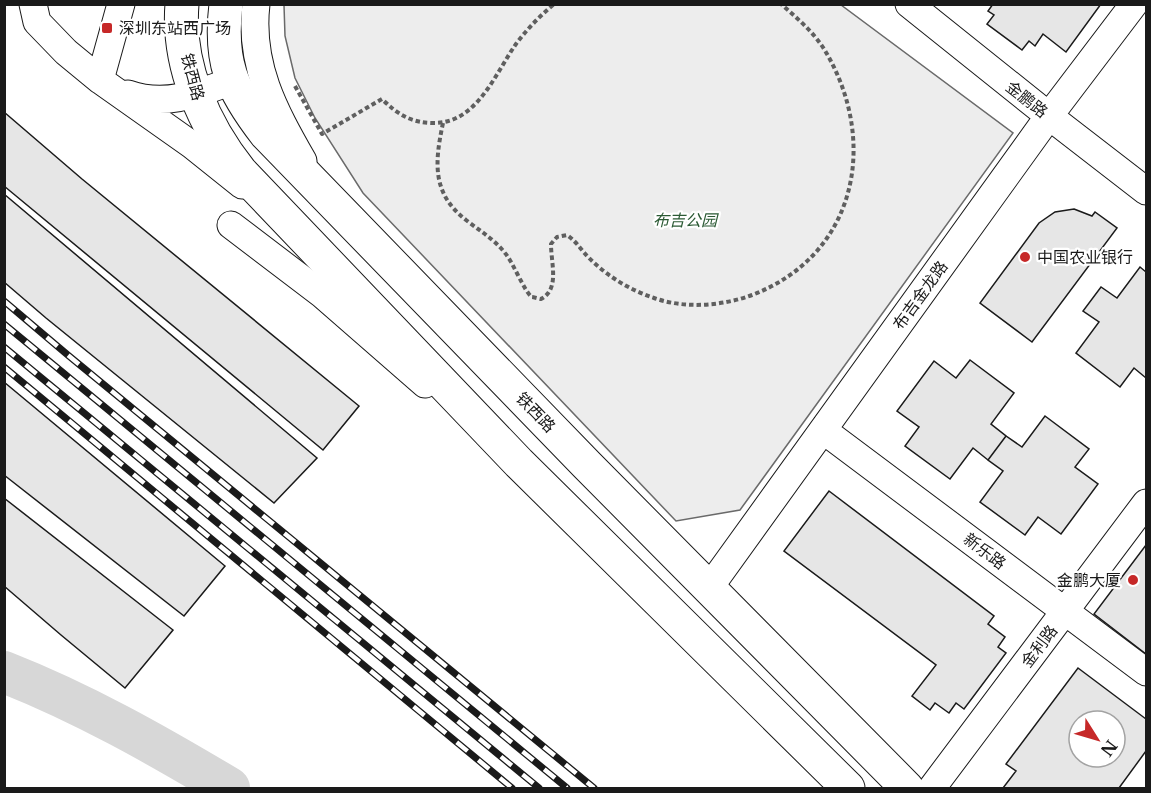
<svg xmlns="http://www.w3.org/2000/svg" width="1151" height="793" viewBox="0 0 1151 793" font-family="'Libre Baskerville','Noto Sans SC',serif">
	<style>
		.built { fill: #ededed; stroke: #6a6a6a; stroke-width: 1.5 }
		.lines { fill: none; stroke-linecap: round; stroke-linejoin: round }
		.river { stroke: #d7d7d7; stroke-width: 42 }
		.building { fill: #e6e6e6; stroke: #1a1a1a; stroke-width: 1.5; fill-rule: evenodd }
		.minor-casing { stroke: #1a1a1a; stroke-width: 29 }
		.major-casing { stroke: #1a1a1a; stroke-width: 35 }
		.path { stroke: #5f5f5f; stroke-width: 4; stroke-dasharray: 4.5 3; stroke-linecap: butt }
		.minor { stroke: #fff; stroke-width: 27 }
		.major { stroke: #fff; stroke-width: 33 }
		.rail-casing { stroke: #1a1a1a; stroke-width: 7 }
		.rail { stroke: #fff; stroke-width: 4.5; stroke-dasharray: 14; stroke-linecap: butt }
		.poi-dot { fill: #c62828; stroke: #fff; stroke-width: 2 }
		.labels { text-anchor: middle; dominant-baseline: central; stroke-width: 4.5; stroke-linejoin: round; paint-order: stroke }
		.poi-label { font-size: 16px; fill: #1a1a1a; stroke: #fff; text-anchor: start }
		.street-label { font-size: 16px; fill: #1a1a1a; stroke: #fff }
		.park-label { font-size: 16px; font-style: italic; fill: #2b5a34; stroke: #fff }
	</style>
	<rect width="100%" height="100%" fill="#fff"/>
	<path class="built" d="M 284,5 L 841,5 L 1013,133 L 740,510 L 676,521 L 363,193 L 315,118 L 295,78 L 285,36 Z"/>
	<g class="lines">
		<path class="river" d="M 4,672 C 83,703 157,745 229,788"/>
	</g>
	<path class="building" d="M 993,4 L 1101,4 L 1066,52 L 1043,34 L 1035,46 L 1029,41 L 1022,50 L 987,24 L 994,15 L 988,11 Z
		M 4,112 L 82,179 L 359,406 L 323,450 L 4,186 Z
		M 4,194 L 317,458 L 274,503 L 46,318 L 4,282 Z
		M 1074,209 L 1092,216 L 1095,212 L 1117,228 L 1032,342 L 980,303 L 1039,223 L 1055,212 Z
		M 1140,267 L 1146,272 L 1146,378 L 1134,368 L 1120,387 L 1076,353 L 1099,322 L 1083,311 L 1101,287 L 1117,298 Z
		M 970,360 L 1014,393 L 991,424 L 1006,436 L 988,460 L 973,448 L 950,479 L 905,446 L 919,427 L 897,411 L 934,361 L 956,378 Z
		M 4,382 L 225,566 L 184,616 L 4,475 Z
		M 1045,416 L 1089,449 L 1075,467 L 1098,484 L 1061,534 L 1038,517 L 1025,535 L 980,502 L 1003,471 L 988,460 L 1006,436 L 1022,447 Z
		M 829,491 L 994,616 L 988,624 L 1005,637 L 998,647 L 1006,653 L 964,709 L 956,703 L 949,713 L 935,703 L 930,710 L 912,696 L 936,665 L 784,551 Z
		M 4,498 L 173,630 L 125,688 L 61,635 L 4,586 Z
		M 1146,545 L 1146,654 L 1094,614 Z
		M 1078,668 L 1146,719 L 1146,751 L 1119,788 L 1003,788 L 1016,771 L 1006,764 ZM 1079,721 L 1115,721 L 1115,757 L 1079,757 Z"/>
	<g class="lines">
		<defs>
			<path id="minor" d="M 33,4 L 37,22 L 66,52 L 100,80 L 192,145 L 242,185
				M 256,4 C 249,65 274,110 303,161
				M 909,4 L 1049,116 L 1146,191
				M 100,80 L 121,4
				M 128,94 C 165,107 197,94 232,81
				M 231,225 L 323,295 L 425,384
				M 823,430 L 1146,672
				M 709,588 L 1049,116 L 1134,4
				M 932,788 L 1146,503"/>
			<path id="major" d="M 182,4 C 177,65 204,126 241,172 L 519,463 L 848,788
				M 226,4 C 219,62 231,89 266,134 L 587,465 L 907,788"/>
		</defs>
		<use href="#minor" class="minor-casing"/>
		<use href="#major" class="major-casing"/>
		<path class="path" d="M 295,86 L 322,134 L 382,99 C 398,115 412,123 434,123 C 477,123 495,74 516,44 C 527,29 540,16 554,4
			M 443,123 C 435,161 431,193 466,220 C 480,231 494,239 505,253 C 513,262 525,293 532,297 C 533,297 540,299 541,299 C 560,289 551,264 551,244 L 557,237 L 567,235 C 577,242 581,250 589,258 C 607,276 630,290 654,298 C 685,309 722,306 752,295 C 855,256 879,145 827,54 C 816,34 798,19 781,4"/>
		<use href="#minor" class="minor"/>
		<use href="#major" class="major"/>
		<defs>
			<path id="rail" d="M 4,301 L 69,356 L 594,788
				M 4,324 L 567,788
				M 4,347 L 539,788
				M 4,367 L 512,788"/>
		</defs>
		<use href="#rail" class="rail-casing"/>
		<use href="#rail" class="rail"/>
	</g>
	<g class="poi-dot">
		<rect x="101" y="22" width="12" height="12" rx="3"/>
		<circle cx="1025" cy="257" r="6"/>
		<circle cx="1133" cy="580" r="6"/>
	</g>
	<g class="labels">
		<g class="poi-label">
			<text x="119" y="28">深圳东站西广场</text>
			<text x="1037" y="257">中国农业银行</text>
			<text x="1121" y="580" text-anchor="end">金鹏大厦</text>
		</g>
		<g class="street-label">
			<text transform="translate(193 77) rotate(75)">铁西路</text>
			<text transform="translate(1027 99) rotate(38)">金鹏路</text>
			<text transform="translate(920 295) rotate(-54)">布吉金龙路</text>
			<text transform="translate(536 412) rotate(46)">铁西路</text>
			<text transform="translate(985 551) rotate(37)">新乐路</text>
			<text transform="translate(1039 646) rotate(-53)">金利路</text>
		</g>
		<g class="park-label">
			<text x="685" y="220">布吉公园</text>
		</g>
	</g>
	<rect width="1151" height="793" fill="none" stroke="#1a1a1a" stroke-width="12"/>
	<g transform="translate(1097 739) rotate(127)"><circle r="28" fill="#ffffff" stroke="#a3a3a3" stroke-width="1.5"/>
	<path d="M0-4.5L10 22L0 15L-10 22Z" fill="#c62828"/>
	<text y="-9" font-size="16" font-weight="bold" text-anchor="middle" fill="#1a1a1a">N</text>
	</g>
</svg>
